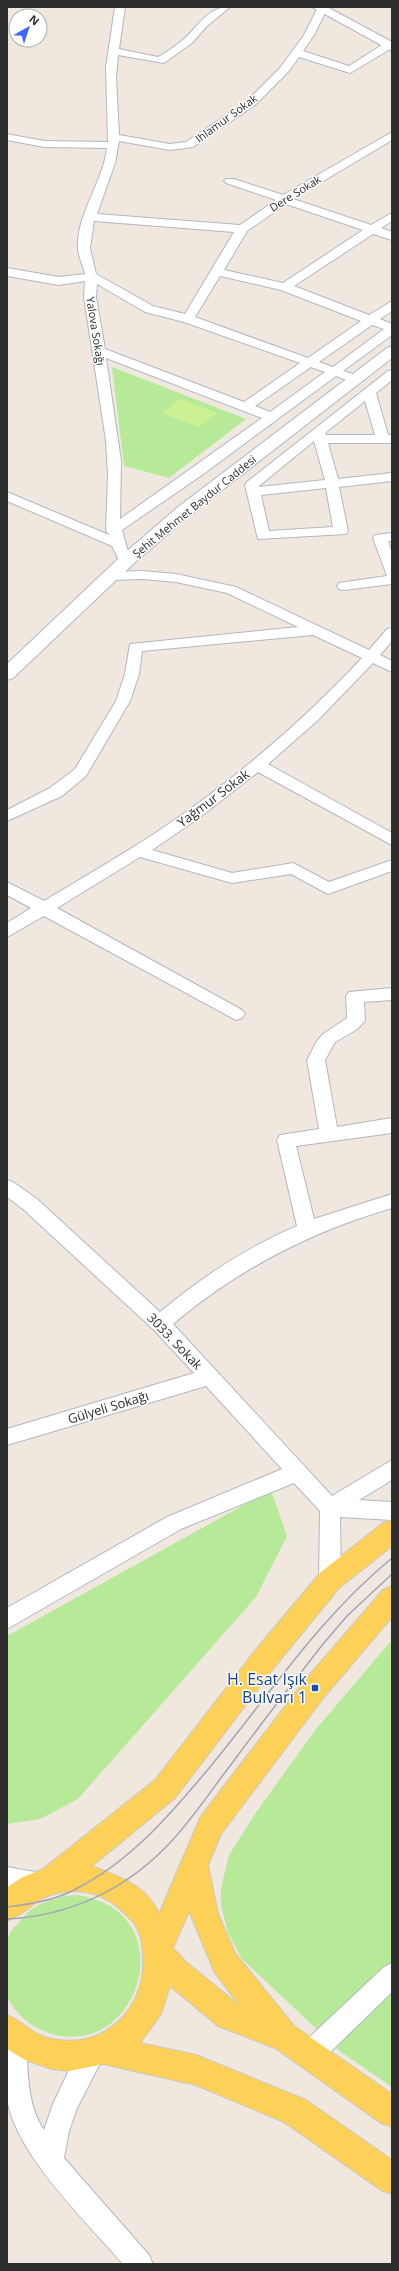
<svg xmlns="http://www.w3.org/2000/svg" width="399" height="2271" viewBox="0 0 399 2271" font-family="'Open Sans',sans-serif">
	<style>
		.green { fill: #b7ea98 }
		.pitch { fill: #cdf293 }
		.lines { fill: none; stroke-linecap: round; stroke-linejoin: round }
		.street-casing { stroke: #b3b6c2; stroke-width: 2 }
		.secondary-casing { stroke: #b3b6c2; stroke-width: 2 }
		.primary-casing { stroke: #c9c9c9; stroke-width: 2 }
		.street { fill: #fff; fill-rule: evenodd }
		.secondary { fill: #fff; fill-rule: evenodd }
		.primary { fill: #fdd157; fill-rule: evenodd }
		.tram { stroke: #a1a5b9; stroke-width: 1.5 }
		.transit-dot { fill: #1a4fb4; stroke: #fff; stroke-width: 1.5 }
		.labels { text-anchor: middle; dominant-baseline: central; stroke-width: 3; stroke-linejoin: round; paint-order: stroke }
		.far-street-label { font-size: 11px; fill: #2e2e2e; stroke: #fff }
		.street-label { font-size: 13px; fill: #2e2e2e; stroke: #fff }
		.near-transit-label { font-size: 16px; fill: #164399; stroke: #fff; text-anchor: end }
	</style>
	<rect width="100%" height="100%" fill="#f0e8df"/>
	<path class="green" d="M 112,367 L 246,419 L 169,478 L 124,466 Z
		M 271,1490 L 287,1536 L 256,1597 L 78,1799 L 40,1819 L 7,1824 L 7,1636 Z
		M 392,1640 L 392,2087 L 341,2052 L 242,1959 L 228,1933 L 221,1905 L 221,1888 L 229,1855 L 257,1811 L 316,1729 Z
		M 77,1895 C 188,1911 138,2066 46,2032 C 28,2025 15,2013 7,1996 L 7,1939 L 12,1930 L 29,1911 L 40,1904 L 64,1896 Z"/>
	<path class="pitch" d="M 180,399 L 217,413 L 199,427 L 162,413 Z"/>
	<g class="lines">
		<defs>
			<path id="street" d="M 115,7 L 125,7 L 119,49 L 158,57 C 167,52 176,46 184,39 C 199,26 207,7 230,7 L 206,27 L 192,43 L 164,63 L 118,55 L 116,78 L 119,135 L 170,144 L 186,142 L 247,101 L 280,68 L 304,35 L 318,7 L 326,7 L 327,9 L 314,35 L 303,51 L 349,66 L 385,43 L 392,43 L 392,48 L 350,73 L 299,57 L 288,72 L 255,105 L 193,147 L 170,150 L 119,141 L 115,163 L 97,214 L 240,225 L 276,200 L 226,183 L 224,181 L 226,179 L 234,179 L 283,195 L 392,132 L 392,140 L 293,199 L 371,225 L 392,213 L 392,221 L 381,228 L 392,232 L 392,240 L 373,234 L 294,286 L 369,315 L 392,301 L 392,311 L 380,319 L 392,324 L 392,335 L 343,371 L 359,376 L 361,379 L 359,382 L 355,383 L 336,376 L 202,475 L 122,530 L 127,548 L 133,561 L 126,565 L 121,564 L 112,546 L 7,501 L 7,492 L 109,535 L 106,530 L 108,475 L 106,441 L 84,297 L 85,281 L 59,285 L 7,276 L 7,268 L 59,277 L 85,274 C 83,266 79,258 78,249 C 76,214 103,183 107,148 L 44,147 L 7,140 L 7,134 L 44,141 L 108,142 L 106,67 ZM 286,204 L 363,230 L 283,283 L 224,270 L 247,231 ZM 94,221 L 234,232 L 185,314 L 153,306 L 96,274 L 90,248 ZM 220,276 L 281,290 L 361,321 L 308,358 L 195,317 ZM 97,284 L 145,312 L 184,322 L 300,363 L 244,402 L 105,349 L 96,297 ZM 372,325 L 384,329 L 333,367 L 319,362 ZM 106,358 L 262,418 L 120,519 L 121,461 ZM 311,367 L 325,372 L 270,412 L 255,406 Z
				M 392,370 L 392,380 L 376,393 L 388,435 L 392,435 L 392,443 L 328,443 L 338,479 L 392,473 L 392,481 L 339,487 L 348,531 L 346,534 L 258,539 L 245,485 L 247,482 L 388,371 ZM 365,401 L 375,435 L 326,435 L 325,433 ZM 314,441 L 325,480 L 259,487 L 259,486 ZM 326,488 L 333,527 L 269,531 L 261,495 Z
				M 392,533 L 392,541 L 388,541 L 392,553 L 392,584 L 344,590 L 339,589 L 337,586 L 339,583 L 387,576 L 373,538 L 375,535 Z
				M 143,571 L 176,574 L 236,587 L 369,650 L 387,629 L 392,628 L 392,641 L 380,655 L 392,661 L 392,672 L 373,663 L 318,720 L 268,764 L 392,833 L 392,845 L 258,772 L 199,818 L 152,850 L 232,873 L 293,863 L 329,882 L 392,860 L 392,871 L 328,894 L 291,874 L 232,883 L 140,857 L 57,908 L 242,1010 L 245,1014 L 242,1018 L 236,1020 L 44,916 L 7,937 L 7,923 L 31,908 L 7,895 L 7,882 L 44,901 C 82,878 120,856 157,832 C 232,782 300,724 362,658 L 313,635 L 142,651 L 139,674 L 130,701 L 86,776 L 62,796 L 7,821 L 7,810 L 50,788 L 75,769 L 116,701 L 125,674 L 130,644 L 298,627 L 227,593 L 176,582 L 143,579 L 111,580 L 104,576 L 111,572 Z
				M 392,988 L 392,1000 L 364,1002 L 365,1020 L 362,1024 L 356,1030 L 335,1042 L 325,1060 L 337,1127 L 392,1118 L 392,1133 L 296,1146 L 314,1219 L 392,1194 L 392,1208 C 310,1232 238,1269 173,1324 L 332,1496 L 392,1460 L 392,1480 L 359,1500 L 392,1502 L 392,1520 L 340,1517 L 341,1580 L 337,1587 L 330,1589 L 323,1587 L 319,1580 L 320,1511 L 294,1483 L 181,1529 L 7,1629 L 7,1608 L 167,1517 L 282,1469 L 206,1386 L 7,1445 L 7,1429 L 194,1373 L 153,1329 L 23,1209 L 7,1197 L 7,1180 L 13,1182 L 37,1199 L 160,1312 C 202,1277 247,1247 297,1226 L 277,1140 L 280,1135 L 319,1129 L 307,1060 L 317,1041 L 323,1034 L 347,1018 L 346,996 L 349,992 Z
				M 392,1963 L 392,1992 L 318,2064 L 309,2067 L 300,2064 L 297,2055 L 300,2046 L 384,1967 Z
				M 14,2025 L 23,2028 L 26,2037 C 28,2068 26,2104 44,2130 L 53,2104 L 69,2070 L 85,2043 L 94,2040 L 103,2043 L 106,2052 L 77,2108 L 69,2131 L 64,2158 L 149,2255 L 153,2264 L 123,2264 C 86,2221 15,2154 7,2098 C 4,2076 7,2050 7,2028 Z"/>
			<path id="secondary" d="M 312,7 L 327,7 L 392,42 L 392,51 Z
				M 392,346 L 392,358 L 190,515 L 132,565 L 13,678 L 7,680 L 7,664 L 120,557 L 178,507 L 387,348 Z
				M 7,1867 L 35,1872 L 45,1876 L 49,1886 L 45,1896 L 35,1900 L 7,1895 Z"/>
			<path id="primary" d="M 392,1520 L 392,1546 L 339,1588 L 276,1665 L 175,1798 L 92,1866 C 119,1877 146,1884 159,1914 L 201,1816 L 306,1679 L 383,1590 L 392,1586 L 392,1617 L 324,1697 L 221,1834 L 208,1865 L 218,1914 L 235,1953 L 294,2026 L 392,2094 L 392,2127 L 381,2123 L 275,2048 L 218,2026 L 170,1986 L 161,2014 L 140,2043 L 196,2055 L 306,2100 L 392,2160 L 392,2194 L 381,2190 L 284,2122 L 196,2085 L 103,2064 L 70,2071 L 52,2069 L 25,2060 L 7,2049 L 7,2015 C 23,2022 34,2036 52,2039 C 104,2050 146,2009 143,1958 C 143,1946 141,1933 134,1923 C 130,1918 125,1914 121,1910 C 106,1896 86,1889 65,1892 C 36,1895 30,1912 7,1921 L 7,1887 L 23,1877 L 43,1869 L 155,1780 L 258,1647 L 321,1572 L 383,1523 ZM 189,1911 L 215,1973 L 240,2006 L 186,1962 L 173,1948 Z"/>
		</defs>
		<use href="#street" class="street-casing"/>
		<use href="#secondary" class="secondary-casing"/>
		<use href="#primary" class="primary-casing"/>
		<use href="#street" class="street"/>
		<use href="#secondary" class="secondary"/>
		<use href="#primary" class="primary"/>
		<path class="tram" d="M 7,1907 C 30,1904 53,1901 74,1890 C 130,1862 170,1815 210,1767 C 270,1694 318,1619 392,1558
			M 7,1919 C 68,1916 123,1891 166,1847 C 191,1822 211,1790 233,1762 C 262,1722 293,1683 323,1644 L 347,1616 L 392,1574"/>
	</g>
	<rect class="transit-dot" x="311" y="1684" width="8" height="8" rx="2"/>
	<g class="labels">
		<g class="far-street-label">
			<text transform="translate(226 118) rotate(-36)">Ihlamur Sokak</text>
			<text transform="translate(295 193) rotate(-32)">Dere Sokak</text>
			<text transform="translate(96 331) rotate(81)">Yalova Sokağı</text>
			<text transform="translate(194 506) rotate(-39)">Şehit Mehmet Baydur Caddesi</text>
		</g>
		<g class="street-label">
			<text transform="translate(213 798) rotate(-37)">Yağmur Sokak</text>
			<text transform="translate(175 1341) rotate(46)">3033. Sokak</text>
			<text transform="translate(108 1407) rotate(-17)">Gülyeli Sokağı</text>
		</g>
		<g class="near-transit-label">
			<text x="307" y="1679">H. Esat Işık<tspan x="307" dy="18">Bulvarı 1</tspan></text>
		</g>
	</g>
	<rect width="399" height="2271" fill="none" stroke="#2e2e2e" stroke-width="16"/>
	<g transform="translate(28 28) rotate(39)"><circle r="19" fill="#ffffff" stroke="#ababab"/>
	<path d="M0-3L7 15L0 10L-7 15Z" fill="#3d68ff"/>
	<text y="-6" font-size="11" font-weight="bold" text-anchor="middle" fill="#2e2e2e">N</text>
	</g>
</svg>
